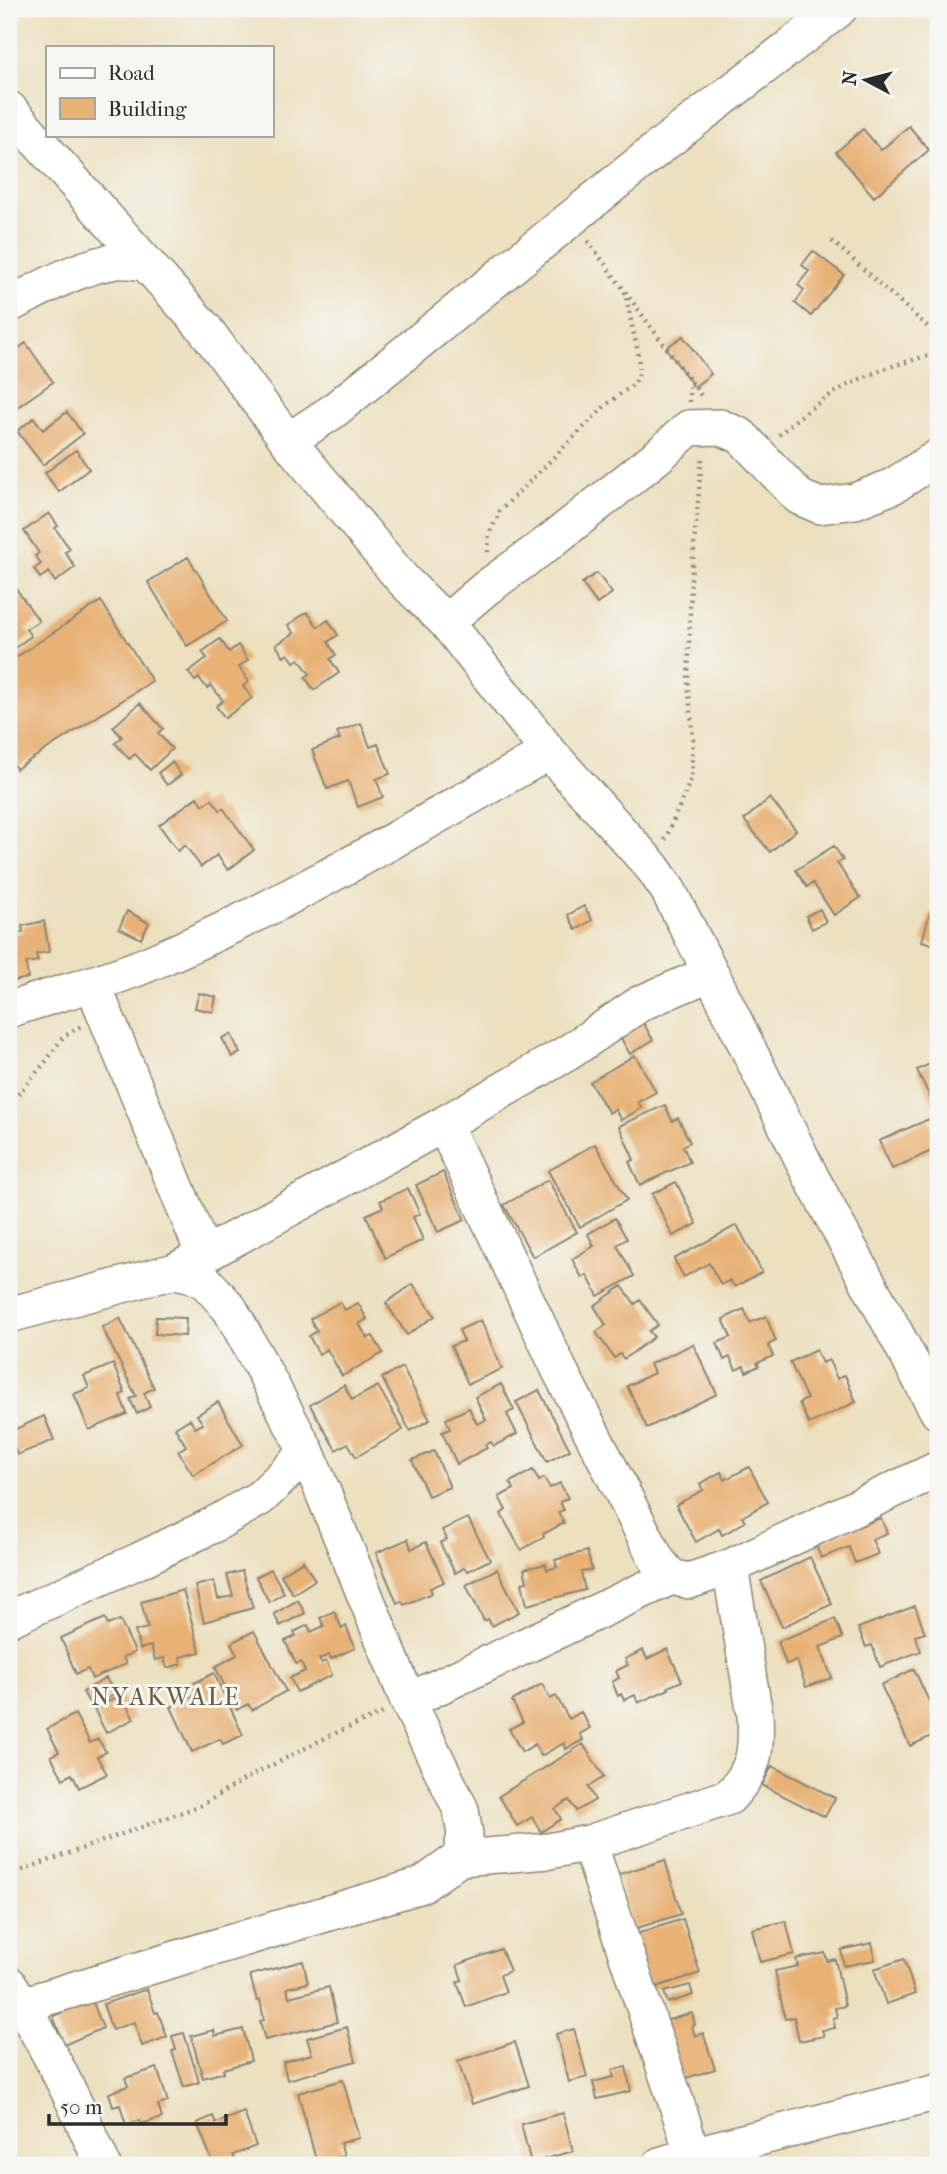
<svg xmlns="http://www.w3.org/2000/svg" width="947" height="2174" viewBox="0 0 947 2174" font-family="'IM FELL French Canon',serif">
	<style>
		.building { fill: #e8b277 }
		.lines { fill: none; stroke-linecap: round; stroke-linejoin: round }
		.minor-casing { stroke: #8c8675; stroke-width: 38 }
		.path { stroke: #8c8675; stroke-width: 4.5; stroke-dasharray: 2 5; stroke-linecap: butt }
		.minor { stroke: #fff; stroke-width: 35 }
		.labels { text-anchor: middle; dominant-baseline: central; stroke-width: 6; stroke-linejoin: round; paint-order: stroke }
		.quarter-label { font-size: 24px; letter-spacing: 2px; fill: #6d5a46; stroke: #f6f6f2 }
	</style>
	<rect width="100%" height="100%" fill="#f6f6f2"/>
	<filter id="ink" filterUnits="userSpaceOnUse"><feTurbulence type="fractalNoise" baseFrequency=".0143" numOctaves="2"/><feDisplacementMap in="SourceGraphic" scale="14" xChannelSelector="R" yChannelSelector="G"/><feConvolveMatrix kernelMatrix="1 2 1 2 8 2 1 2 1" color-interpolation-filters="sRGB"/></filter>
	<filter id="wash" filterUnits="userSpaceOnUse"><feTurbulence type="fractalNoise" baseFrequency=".00686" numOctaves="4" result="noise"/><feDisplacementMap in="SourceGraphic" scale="28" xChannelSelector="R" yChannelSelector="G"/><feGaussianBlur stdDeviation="1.57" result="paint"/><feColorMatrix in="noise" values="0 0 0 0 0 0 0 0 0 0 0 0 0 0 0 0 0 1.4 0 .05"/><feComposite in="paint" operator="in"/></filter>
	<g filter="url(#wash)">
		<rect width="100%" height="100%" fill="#ece0bf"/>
		<g id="blocks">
			<path class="building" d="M 909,126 L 929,150 L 874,197 L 836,152 L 863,129 L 881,150 Z
				M 813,251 L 844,275 L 811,316 L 795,303 L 804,290 L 798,285 L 809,271 L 802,265 Z
				M 683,336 L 711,374 L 694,387 L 666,348 Z
				M 26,343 L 53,382 L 9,413 L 9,355 Z
				M 67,412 L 83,434 L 43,465 L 17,431 L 34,418 L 43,430 Z
				M 76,450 L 89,469 L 59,492 L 45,473 Z
				M 49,513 L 58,526 L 55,528 L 70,549 L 65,552 L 75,567 L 55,582 L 49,572 L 40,578 L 34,569 L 41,564 L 35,556 L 39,553 L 24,531 Z
				M 188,557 L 227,621 L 187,646 L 148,582 Z
				M 597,573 L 612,593 L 597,604 L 582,583 Z
				M 12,583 L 39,621 L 26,629 L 31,636 L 9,652 L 9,585 Z
				M 101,601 L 152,681 L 16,769 L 9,758 L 9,662 Z
				M 307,612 L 318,627 L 328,620 L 338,635 L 328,642 L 336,655 L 330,659 L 339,673 L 314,690 L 305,677 L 310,674 L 299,659 L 294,662 L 288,654 L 284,657 L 276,645 L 294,633 L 288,625 Z
				M 220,639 L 229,652 L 238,645 L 248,660 L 239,667 L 249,682 L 243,686 L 252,698 L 225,718 L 216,706 L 223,701 L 211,685 L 207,688 L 199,678 L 195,681 L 188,672 L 207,658 L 202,652 Z
				M 140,703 L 163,729 L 158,733 L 172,749 L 150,770 L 135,754 L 129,759 L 115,743 L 122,737 L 113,727 Z
				M 361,723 L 370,747 L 378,744 L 390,774 L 376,779 L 383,797 L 358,807 L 348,781 L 327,789 L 312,750 L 340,739 L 337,732 Z
				M 172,762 L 181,775 L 167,785 L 158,773 Z
				M 197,797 L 203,805 L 212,799 L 220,810 L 223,808 L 254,850 L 228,870 L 217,855 L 201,867 L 185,845 L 178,851 L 159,825 Z
				M 770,798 L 796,830 L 770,852 L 744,820 Z
				M 834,846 L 843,860 L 837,863 L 860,898 L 834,915 L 813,883 L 807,887 L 796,870 Z
				M 12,890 L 16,913 L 9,914 L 9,891 Z
				M 584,906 L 592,920 L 576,930 L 568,915 Z
				M 820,909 L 826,922 L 812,929 L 806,916 Z
				M 127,911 L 149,923 L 141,939 L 119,928 Z
				M 930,913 L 938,915 L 938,946 L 922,941 Z
				M 44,921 L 49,952 L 36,954 L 38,961 L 26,963 L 28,978 L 9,982 L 9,935 L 23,932 L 22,926 Z
				M 199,993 L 216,997 L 213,1012 L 195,1008 Z
				M 641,1019 L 653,1040 L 630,1054 L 618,1033 Z
				M 231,1034 L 240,1053 L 232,1057 L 222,1038 Z
				M 635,1055 L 656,1092 L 638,1102 L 642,1108 L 621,1120 L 615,1109 L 609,1113 L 590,1082 Z
				M 938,1060 L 938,1114 L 917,1070 Z
				M 665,1105 L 672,1121 L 678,1118 L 690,1142 L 683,1146 L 690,1162 L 640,1185 L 629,1162 L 634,1160 L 619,1126 Z
				M 929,1119 L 938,1139 L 938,1148 L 892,1169 L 879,1141 Z
				M 595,1144 L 627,1200 L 580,1227 L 548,1171 Z
				M 443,1172 L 465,1220 L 438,1232 L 416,1185 Z
				M 548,1180 L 577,1232 L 533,1257 L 504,1205 Z
				M 676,1182 L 697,1224 L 673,1236 L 652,1194 Z
				M 408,1188 L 420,1214 L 413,1217 L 423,1240 L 385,1258 L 366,1215 L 383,1207 L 380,1201 Z
				M 615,1218 L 627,1239 L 617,1245 L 634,1276 L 598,1296 L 587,1275 L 582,1278 L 572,1259 L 594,1246 L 588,1234 Z
				M 737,1225 L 762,1272 L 735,1287 L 730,1280 L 721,1285 L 709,1263 L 684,1277 L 674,1259 Z
				M 413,1284 L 435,1316 L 407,1335 L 386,1303 Z
				M 622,1286 L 635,1304 L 640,1300 L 658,1325 L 649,1331 L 654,1337 L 624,1359 L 620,1354 L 614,1358 L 596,1332 L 606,1325 L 594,1306 Z
				M 340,1302 L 345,1310 L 358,1303 L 367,1319 L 359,1324 L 368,1338 L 373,1336 L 383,1353 L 342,1376 L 327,1349 L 319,1354 L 309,1336 L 317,1331 L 310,1319 Z
				M 744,1309 L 750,1323 L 766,1316 L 776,1341 L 768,1345 L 773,1356 L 757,1363 L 759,1366 L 746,1372 L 744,1366 L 736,1370 L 730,1357 L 724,1360 L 717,1343 L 731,1337 L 723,1319 Z
				M 156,1317 L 186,1318 L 185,1336 L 155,1334 Z
				M 120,1318 L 154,1388 L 144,1393 L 150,1407 L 137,1414 L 130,1399 L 136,1396 L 102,1327 Z
				M 481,1320 L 502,1369 L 468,1384 L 451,1346 L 464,1341 L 459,1330 Z
				M 693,1344 L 717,1394 L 647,1428 L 627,1386 L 654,1373 L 650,1364 Z
				M 816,1350 L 822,1363 L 829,1360 L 837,1379 L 845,1375 L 856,1402 L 809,1424 L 799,1403 L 807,1399 L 790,1362 Z
				M 113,1364 L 125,1393 L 120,1395 L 127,1414 L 89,1430 L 74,1394 L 89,1388 L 84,1376 Z
				M 402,1367 L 430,1420 L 410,1431 L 382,1378 Z
				M 501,1384 L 514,1410 L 507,1414 L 517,1434 L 494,1446 L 491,1442 L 485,1445 L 487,1448 L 457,1464 L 442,1432 L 450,1429 L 446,1419 L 469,1408 L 477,1424 L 486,1420 L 475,1397 Z
				M 344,1385 L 352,1400 L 378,1386 L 403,1430 L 356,1457 L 348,1443 L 336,1450 L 310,1405 Z
				M 539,1390 L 570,1450 L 547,1462 L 516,1402 Z
				M 218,1402 L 243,1445 L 193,1475 L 178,1451 L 186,1446 L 175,1428 L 190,1419 L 195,1428 L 203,1424 L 197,1415 Z
				M 44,1416 L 54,1440 L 17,1455 L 9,1432 Z
				M 434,1451 L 450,1487 L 428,1496 L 412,1460 Z
				M 749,1467 L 768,1502 L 742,1517 L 745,1522 L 722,1535 L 719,1529 L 696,1542 L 676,1505 L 703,1490 L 700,1484 L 721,1472 L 725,1480 Z
				M 533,1470 L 539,1481 L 544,1478 L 550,1488 L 560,1483 L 568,1498 L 560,1502 L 564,1510 L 558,1512 L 564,1523 L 543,1534 L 544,1537 L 521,1550 L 501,1514 L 506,1510 L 499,1497 L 514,1489 L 510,1482 Z
				M 468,1518 L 490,1560 L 468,1571 L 464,1568 L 455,1573 L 440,1543 L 447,1539 L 442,1530 Z
				M 881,1518 L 887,1533 L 872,1539 L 878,1554 L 855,1563 L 849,1547 L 821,1558 L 815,1543 Z
				M 408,1539 L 411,1549 L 426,1542 L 444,1582 L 430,1588 L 432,1593 L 404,1605 L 402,1601 L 397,1603 L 376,1553 Z
				M 587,1551 L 592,1570 L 581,1572 L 585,1590 L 527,1605 L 522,1583 L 527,1582 L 524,1569 L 546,1564 L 547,1570 L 557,1567 L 555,1560 Z
				M 810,1557 L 832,1604 L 782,1627 L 761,1581 Z
				M 303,1561 L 315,1580 L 293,1594 L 281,1575 Z
				M 271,1569 L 284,1593 L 269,1602 L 256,1577 Z
				M 497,1569 L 519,1612 L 492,1626 L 488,1619 L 484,1621 L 466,1585 Z
				M 242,1571 L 253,1608 L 204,1622 L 195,1586 L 214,1581 L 218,1599 L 233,1596 L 227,1575 Z
				M 183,1590 L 200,1652 L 180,1657 L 181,1664 L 167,1668 L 164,1658 L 155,1660 L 151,1646 L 140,1649 L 135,1631 L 148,1628 L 141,1602 Z
				M 298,1600 L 305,1613 L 280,1626 L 274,1614 Z
				M 915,1606 L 925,1633 L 915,1636 L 921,1651 L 880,1667 L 872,1645 L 866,1647 L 858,1628 Z
				M 334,1611 L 342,1629 L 346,1626 L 355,1648 L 331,1659 L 329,1655 L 319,1659 L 321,1663 L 326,1661 L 332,1675 L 297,1692 L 290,1678 L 305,1671 L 301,1662 L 296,1664 L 285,1641 L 296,1636 L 294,1632 L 308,1625 L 311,1632 L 324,1626 L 320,1618 Z
				M 105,1618 L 108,1625 L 120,1620 L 135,1652 L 123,1657 L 126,1664 L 92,1679 L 88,1669 L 76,1674 L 61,1638 Z
				M 835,1619 L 843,1638 L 820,1647 L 832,1678 L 806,1687 L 797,1661 L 786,1664 L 778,1641 Z
				M 254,1631 L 286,1691 L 252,1710 L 248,1704 L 237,1710 L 215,1667 L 237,1655 L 231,1643 Z
				M 667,1649 L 682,1681 L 668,1687 L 669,1689 L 638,1703 L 635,1695 L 624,1700 L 621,1694 L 618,1696 L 612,1682 L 619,1678 L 616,1671 L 628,1665 L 625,1659 L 643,1650 L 647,1659 Z
				M 914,1669 L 938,1721 L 938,1733 L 910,1746 L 881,1685 Z
				M 214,1673 L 243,1735 L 223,1744 L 220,1739 L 192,1752 L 171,1707 L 197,1694 L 192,1684 Z
				M 106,1678 L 115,1694 L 92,1708 L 83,1692 Z
				M 542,1684 L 550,1699 L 556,1696 L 569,1719 L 581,1712 L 590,1728 L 580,1734 L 583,1740 L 566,1749 L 564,1743 L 541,1756 L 535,1744 L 522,1752 L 509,1729 L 523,1722 L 512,1701 Z
				M 121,1695 L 134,1719 L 106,1733 L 94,1709 Z
				M 75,1714 L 90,1743 L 98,1739 L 106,1752 L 97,1757 L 107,1774 L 79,1788 L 72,1774 L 63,1779 L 51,1756 L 59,1752 L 47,1729 Z
				M 583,1744 L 604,1777 L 588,1787 L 595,1800 L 576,1811 L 569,1800 L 555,1809 L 561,1819 L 541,1832 L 532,1817 L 517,1826 L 499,1796 Z
				M 772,1766 L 835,1798 L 825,1817 L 762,1785 Z
				M 665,1860 L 681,1914 L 634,1929 L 617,1875 Z
				M 683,1919 L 700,1973 L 650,1989 L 633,1935 Z
				M 786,1921 L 794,1954 L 760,1962 L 752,1929 Z
				M 872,1943 L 875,1960 L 844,1966 L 841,1950 Z
				M 501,1949 L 510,1971 L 500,1975 L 506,1992 L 466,2007 L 457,1982 L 462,1980 L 457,1965 Z
				M 825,1953 L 827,1961 L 835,1959 L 845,2006 L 835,2008 L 837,2017 L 833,2018 L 835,2028 L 822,2030 L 824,2036 L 799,2041 L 794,2017 L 785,2019 L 775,1971 L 798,1966 L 796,1959 Z
				M 904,1959 L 915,1994 L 886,2004 L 874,1969 Z
				M 303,1961 L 308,1983 L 287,1988 L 289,1997 L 329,1987 L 337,2022 L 265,2040 L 260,2021 L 264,2020 L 260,2000 L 257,2001 L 250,1975 Z
				M 690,1985 L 693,1995 L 668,2003 L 664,1992 Z
				M 147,1989 L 155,2013 L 158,2012 L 167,2037 L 142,2046 L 134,2022 L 112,2030 L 103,2004 Z
				M 92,2000 L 103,2028 L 64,2045 L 53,2016 Z
				M 692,2013 L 695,2025 L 692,2026 L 695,2036 L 703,2033 L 715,2069 L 683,2079 L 662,2022 Z
				M 347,2027 L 356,2061 L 287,2080 L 283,2062 L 312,2054 L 307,2038 Z
				M 243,2029 L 251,2061 L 223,2069 L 224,2072 L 203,2078 L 191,2036 L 214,2030 L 215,2036 Z
				M 574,2029 L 587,2077 L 569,2082 L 556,2034 Z
				M 184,2033 L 199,2082 L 184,2087 L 172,2051 L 176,2050 L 172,2036 Z
				M 515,2042 L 529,2086 L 472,2104 L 458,2061 Z
				M 626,2067 L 631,2091 L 597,2099 L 593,2082 L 614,2077 L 612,2070 Z
				M 157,2068 L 168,2102 L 158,2105 L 162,2118 L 141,2124 L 140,2120 L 126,2125 L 120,2105 L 113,2107 L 109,2093 L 128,2086 L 125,2078 Z
				M 343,2080 L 359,2138 L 340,2143 L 344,2156 L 317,2164 L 298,2093 Z
				M 244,2112 L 256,2146 L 233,2155 L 237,2164 L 214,2165 L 197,2123 L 213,2116 L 216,2123 Z
				M 563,2113 L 573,2151 L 531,2163 L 521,2124 Z"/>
		</g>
	</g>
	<g filter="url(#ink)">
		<use href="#blocks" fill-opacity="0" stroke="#8c8675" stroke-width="2"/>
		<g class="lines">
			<defs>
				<path id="minor" d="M 839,9 L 662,145 L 332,412 L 288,441 L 403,580 L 446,622 L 549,752 L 653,868 L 668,890 L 711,973 L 811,1177 L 938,1412
					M 9,109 L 205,329 L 288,441
					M 9,305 C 43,288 79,266 117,261 C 126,260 136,262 145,263
					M 446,622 L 486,588 L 551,541 L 658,456 L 689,428 L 720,427 L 741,436 L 799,497 L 820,506 L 855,501 L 893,486 L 938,457
					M 100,1002 L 204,1255
					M 9,1010 C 57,993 108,982 155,961 C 292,902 420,825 549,752
					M 444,1124 L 559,1369 L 657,1560 L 671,1577 L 689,1581 L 730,1567 L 938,1469
					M 175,1271 L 444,1124 L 569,1052 L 641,1003 L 711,973
					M 9,1315 L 175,1271 L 190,1274 L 206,1282 L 230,1309 L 267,1377 L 307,1453 L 408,1701 L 461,1810 L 465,1835 L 460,1858 L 422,1885 L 22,2005
					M 9,1619 L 138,1561 L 213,1525 L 260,1498 L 307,1453
					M 408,1701 L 671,1577
					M 589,1843 L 683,2123 L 692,2155
					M 460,1858 L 549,1851 L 589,1843 L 729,1797 C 755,1770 757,1751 755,1715 L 730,1567
					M 9,1984 C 44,2039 77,2106 103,2165
					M 660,2165 L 692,2155 L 938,2092"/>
			</defs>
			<use href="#minor" class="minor-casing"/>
			<path class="path" d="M 588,241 L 703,398
				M 832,241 L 938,336
				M 689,402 L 690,383
				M 779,435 C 816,400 857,376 906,362 C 917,359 927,355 938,354
				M 488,552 L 489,534 L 500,511 L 606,405 L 635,383 L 640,372 L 637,348 L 624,288
				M 665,840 L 691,779 L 693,738 L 688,681 L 691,580 L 702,456
				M 9,1105 L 47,1060 L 63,1037 L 81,1026
				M 9,1875 L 202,1805 L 245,1779 L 333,1734 L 383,1713"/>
			<use href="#minor" class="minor"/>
		</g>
	</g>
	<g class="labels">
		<g class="quarter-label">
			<text x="166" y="1697">NYAKWALE</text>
		</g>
	</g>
	<rect width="947" height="2174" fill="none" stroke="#f6f6f2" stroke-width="35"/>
	<rect x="46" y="46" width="228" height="91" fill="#f6f6f2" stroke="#a5a5a2" stroke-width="2"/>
	<rect x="60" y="68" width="35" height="10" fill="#ffffff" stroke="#a5a5a2" stroke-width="2"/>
	<text x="108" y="80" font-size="21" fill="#2b2b2b">Road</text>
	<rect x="60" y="98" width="35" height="21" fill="#e8b277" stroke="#a5a5a2" stroke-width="2"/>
	<text x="108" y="116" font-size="21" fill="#2b2b2b">Building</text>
	<g transform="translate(866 80) rotate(277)" stroke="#f6f6f2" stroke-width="5" paint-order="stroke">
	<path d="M0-5L12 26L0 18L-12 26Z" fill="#2b2b2b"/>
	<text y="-10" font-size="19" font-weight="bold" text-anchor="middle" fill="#2b2b2b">N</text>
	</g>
	<path d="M49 2114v10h177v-10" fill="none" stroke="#2b2b2b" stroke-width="3.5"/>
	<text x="60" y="2114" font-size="21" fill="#2b2b2b" stroke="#f6f6f2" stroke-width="5" paint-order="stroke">50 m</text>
</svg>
